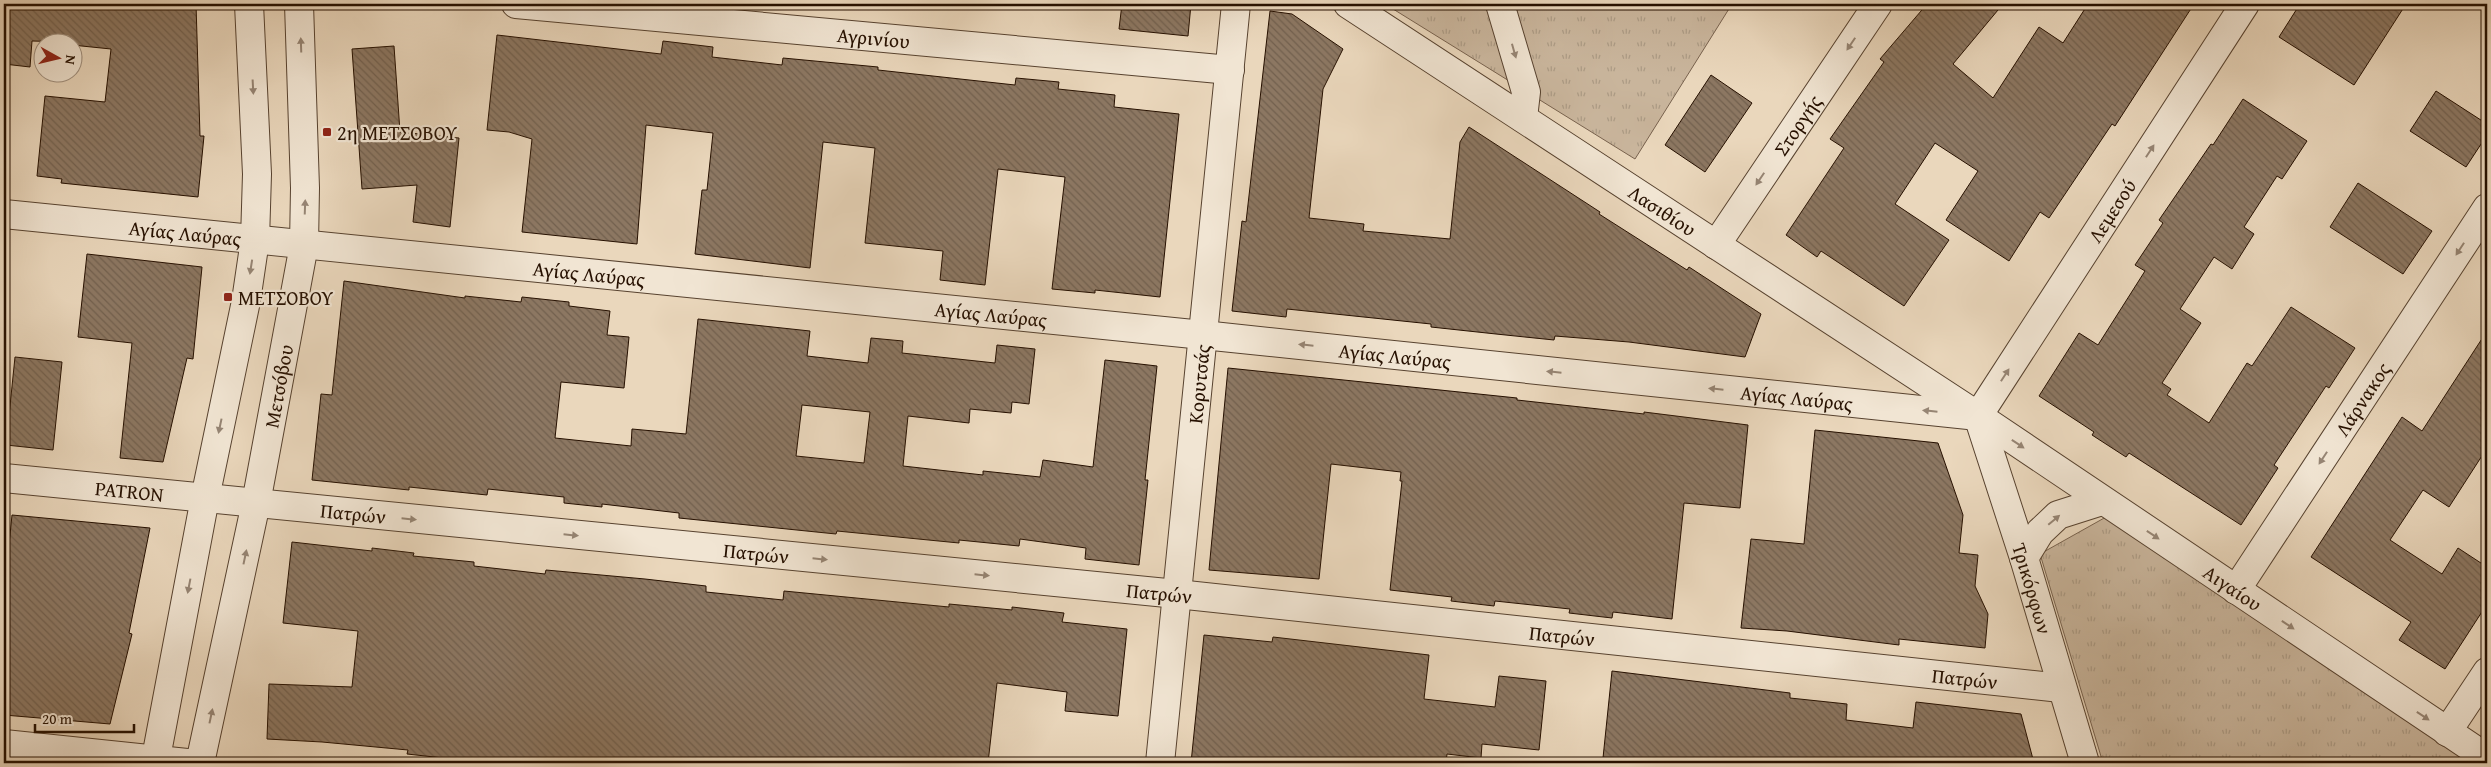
<svg xmlns="http://www.w3.org/2000/svg" width="2491" height="767" viewBox="0 0 2491 767" font-family="'Gentium Book Plus',serif">
	<style>
		.grass { fill: url(#grass-tufts); stroke: #78624e }
		.building { fill: url(#building-back-hatch); stroke: #261000; fill-rule: evenodd }
		.lines { fill: none; stroke-linecap: round; stroke-linejoin: round }
		.minor-casing { stroke: #57422f; stroke-width: 30 }
		.minor { stroke: #f1e5d3; stroke-width: 28 }
		.oneway { fill: #968574 }
		.poi-dot { fill: #8f2418; stroke: #f1e5d3; stroke-width: 2 }
		.labels { text-anchor: middle; dominant-baseline: central; stroke-width: 4.5; stroke-linejoin: round; paint-order: stroke }
		.street-label { font-size: 20px; fill: #261000; stroke: #f1e5d3 }
		.poi-label { font-size: 20px; fill: #261000; stroke: #f1e5d3; text-anchor: start }
	</style>
	<defs>
		<pattern id="grass-tufts" width="24" height="20" patternUnits="userSpaceOnUse" patternTransform="scale(1.25)"><rect width="24" height="20" fill="#c9b59c"/><path d="M3 7l-1-3M5 7V3M7 7l1-3M15 17l-1-3M17 17v-4M19 17l1-3" fill="none" stroke="#ac9b85"/></pattern>
		<pattern id="building-back-hatch" width="6" height="6" patternUnits="userSpaceOnUse" patternTransform="scale(1.25)"><rect width="6" height="6" fill="#8c7762"/><path d="M-1 5l2 2M0 0l6 6M5-1l2 2" fill="none" stroke="#72604e"/></pattern>
	</defs>
	<rect width="100%" height="100%" fill="#ead7bc"/>
	<filter id="stains"><feTurbulence type="fractalNoise" baseFrequency=".004" numOctaves="4"/><feColorMatrix values="0 0 0 0 .2 0 0 0 0 .09 0 0 0 0 .02 0 0 0 .5 -.17"/></filter>
	<radialGradient id="worn" r=".72"><stop offset=".6" stop-color="#630" stop-opacity="0"/><stop offset="1" stop-color="#630" stop-opacity=".3"/></radialGradient>
	<path class="grass" d="M 1385,4 L 1732,4 L 1635,159 Z
		M 2106,517 L 2478,763 L 2103,763 L 2040,554 Z"/>
	<path class="building" d="M 4,4 L 196,4 L 200,136 L 204,136 L 198,197 L 61,183 L 62,179 L 37,176 L 45,96 L 105,102 L 111,49 L 72,45 L 72,42 L 32,41 L 30,67 L 4,64 Z
		M 1122,4 L 1191,4 L 1188,36 L 1119,29 Z
		M 1927,4 L 2003,4 L 1953,64 L 1993,98 L 2039,27 L 2063,43 L 2088,4 L 2194,4 L 2115,126 L 2112,124 L 2049,218 L 2040,212 L 2009,261 L 1946,220 L 1978,171 L 1935,143 L 1895,204 L 1949,240 L 1904,306 L 1821,251 L 1817,257 L 1786,235 L 1844,148 L 1830,139 L 1884,62 L 1880,59 Z
		M 2300,4 L 2406,4 L 2354,85 L 2279,37 Z
		M 1270,11 L 1292,14 L 1343,49 L 1323,89 L 1309,218 L 1364,224 L 1363,231 L 1450,239 L 1460,142 L 1469,127 L 1600,212 L 1599,214 L 1687,270 L 1689,267 L 1761,314 L 1745,357 L 1629,342 L 1555,336 L 1554,340 L 1496,334 L 1431,327 L 1431,324 L 1287,309 L 1286,317 L 1232,311 L 1242,221 L 1246,222 Z
		M 497,35 L 661,54 L 663,41 L 713,47 L 712,57 L 782,65 L 783,58 L 878,67 L 878,70 L 1015,85 L 1016,78 L 1059,82 L 1058,89 L 1115,95 L 1114,107 L 1179,114 L 1160,297 L 1095,290 L 1095,293 L 1052,289 L 1065,177 L 998,169 L 985,285 L 940,280 L 943,251 L 865,243 L 875,148 L 823,142 L 810,268 L 695,254 L 702,190 L 707,190 L 713,133 L 646,125 L 637,244 L 522,232 L 532,139 L 509,132 L 487,130 Z
		M 394,46 L 400,132 L 459,138 L 450,227 L 413,222 L 417,185 L 362,189 L 352,49 Z
		M 1711,75 L 1752,103 L 1705,172 L 1665,145 Z
		M 2436,91 L 2487,124 L 2487,135 L 2466,167 L 2410,131 Z
		M 2243,99 L 2307,141 L 2282,179 L 2277,176 L 2244,227 L 2254,234 L 2232,269 L 2214,257 L 2180,309 L 2201,323 L 2162,383 L 2171,389 L 2167,395 L 2209,423 L 2247,363 L 2252,366 L 2291,307 L 2355,348 L 2329,388 L 2326,386 L 2274,465 L 2278,468 L 2241,525 L 2129,453 L 2126,457 L 2092,435 L 2094,432 L 2039,396 L 2079,333 L 2098,345 L 2145,271 L 2135,265 L 2163,223 L 2159,220 L 2211,144 L 2213,145 Z
		M 2358,183 L 2432,231 L 2403,274 L 2330,227 Z
		M 87,254 L 202,267 L 193,359 L 187,358 L 163,462 L 120,458 L 132,343 L 78,337 Z
		M 344,281 L 465,298 L 465,296 L 521,302 L 522,297 L 569,302 L 569,306 L 610,311 L 607,335 L 629,337 L 624,388 L 561,382 L 555,438 L 631,446 L 632,429 L 686,434 L 698,319 L 810,331 L 807,356 L 868,363 L 871,338 L 903,341 L 902,353 L 995,363 L 997,345 L 1035,349 L 1029,404 L 1012,402 L 1011,413 L 970,409 L 969,423 L 908,416 L 903,466 L 983,475 L 983,471 L 1040,477 L 1043,460 L 1093,467 L 1105,360 L 1157,366 L 1145,480 L 1148,480 L 1139,565 L 1085,559 L 1086,548 L 1020,539 L 1019,546 L 959,540 L 959,543 L 837,531 L 836,534 L 679,518 L 679,513 L 602,504 L 602,507 L 564,503 L 564,497 L 488,489 L 487,495 L 409,487 L 409,490 L 312,480 L 321,394 L 332,395 ZM 802,405 L 870,412 L 864,463 L 796,456 Z
		M 2487,331 L 2487,448 L 2449,507 L 2423,490 L 2390,540 L 2442,574 L 2458,548 L 2487,567 L 2487,604 L 2445,669 L 2399,640 L 2411,622 L 2311,557 L 2402,417 L 2422,431 Z
		M 15,357 L 62,362 L 53,450 L 6,445 Z
		M 1228,368 L 1517,398 L 1517,400 L 1644,414 L 1644,412 L 1748,425 L 1740,508 L 1684,503 L 1672,619 L 1613,612 L 1612,618 L 1569,613 L 1570,609 L 1495,601 L 1494,606 L 1451,601 L 1452,597 L 1390,590 L 1402,481 L 1400,481 L 1401,472 L 1331,464 L 1319,579 L 1209,570 Z
		M 1815,430 L 1938,443 L 1963,515 L 1959,553 L 1978,555 L 1975,586 L 1988,614 L 1985,648 L 1899,639 L 1899,645 L 1787,631 L 1741,628 L 1751,539 L 1804,544 Z
		M 12,515 L 150,528 L 129,633 L 132,634 L 110,724 L 4,715 L 4,594 Z
		M 292,542 L 372,551 L 372,548 L 414,553 L 413,556 L 474,562 L 474,566 L 545,574 L 546,570 L 645,579 L 706,586 L 706,592 L 783,600 L 784,591 L 949,607 L 949,604 L 1012,610 L 1012,607 L 1064,613 L 1062,622 L 1127,629 L 1118,716 L 1065,711 L 1067,692 L 997,683 L 988,763 L 489,763 L 407,754 L 408,750 L 322,742 L 267,739 L 269,684 L 352,687 L 358,631 L 283,623 Z
		M 1204,635 L 1272,642 L 1273,637 L 1429,655 L 1424,699 L 1495,707 L 1499,676 L 1546,681 L 1539,750 L 1482,744 L 1481,758 L 1447,754 L 1446,763 L 1191,763 Z
		M 1612,671 L 1790,693 L 1790,698 L 1847,704 L 1846,720 L 1913,728 L 1916,702 L 2021,714 L 2034,763 L 1645,763 L 1603,758 Z"/>
	<g class="lines">
		<defs>
			<g id="minor">
				<path id="s1" d="M 516,4 L 1230,70"/>
				<path id="s2" d="M 1348,4 L 1978,416 L 2487,758"/>
				<path d="M 1500,4 L 1526,92 L 1523,118"/>
				<path id="s3" d="M 4,214 L 1203,335 L 1978,416"/>
				<path id="s4" d="M 1716,245 L 1878,4"/>
				<path id="s5" d="M 1978,416 L 2245,4"/>
				<path id="s6" d="M 1978,416 L 2024,558 L 2085,763"/>
				<path id="s7" d="M 4,478 L 1177,594 L 2061,688"/>
				<path d="M 2024,558 L 2040,532 L 2058,515 L 2102,501"/>
				<path id="s8" d="M 2236,590 L 2487,208"/>
				<path d="M 2447,732 L 2487,672"/>
				<path d="M 4,744 L 187,763"/>
				<path d="M 155,763 L 205,498 L 246,301 L 255,240 L 257,174 L 249,4"/>
				<path id="s9" d="M 200,763 L 256,503 L 304,245 L 305,188 L 299,4"/>
				<path id="s10" d="M 1160,763 L 1236,4"/>
			</g>
		</defs>
		<use href="#minor" class="minor-casing"/>
		<use href="#minor" class="minor"/>
	</g>
	<defs><path id="oneway-solid" d="M-6-.8H1V-3.2L6.5 0L1 3.2V.8H-6Z" transform="scale(1.25)"/></defs>
	<g class="oneway">
		<use href="#oneway-solid" transform="translate(1851 44) rotate(124)"/>
		<use href="#oneway-solid" transform="translate(301 45) rotate(-92)"/>
		<use href="#oneway-solid" transform="translate(1514 51) rotate(74)"/>
		<use href="#oneway-solid" transform="translate(253 87) rotate(87)"/>
		<use href="#oneway-solid" transform="translate(2150 151) rotate(-57)"/>
		<use href="#oneway-solid" transform="translate(1760 179) rotate(124)"/>
		<use href="#oneway-solid" transform="translate(305 207) rotate(-88)"/>
		<use href="#oneway-solid" transform="translate(2460 249) rotate(123)"/>
		<use href="#oneway-solid" transform="translate(251 267) rotate(99)"/>
		<use href="#oneway-solid" transform="translate(1306 345) rotate(-174)"/>
		<use href="#oneway-solid" transform="translate(1554 372) rotate(-174)"/>
		<use href="#oneway-solid" transform="translate(2005 375) rotate(-57)"/>
		<use href="#oneway-solid" transform="translate(1716 389) rotate(-174)"/>
		<use href="#oneway-solid" transform="translate(1930 411) rotate(-174)"/>
		<use href="#oneway-solid" transform="translate(220 426) rotate(102)"/>
		<use href="#oneway-solid" transform="translate(2018 444) rotate(34)"/>
		<use href="#oneway-solid" transform="translate(2323 458) rotate(123)"/>
		<use href="#oneway-solid" transform="translate(409 519) rotate(6)"/>
		<use href="#oneway-solid" transform="translate(2054 520) rotate(-40)"/>
		<use href="#oneway-solid" transform="translate(571 535) rotate(6)"/>
		<use href="#oneway-solid" transform="translate(2153 535) rotate(34)"/>
		<use href="#oneway-solid" transform="translate(245 557) rotate(-78)"/>
		<use href="#oneway-solid" transform="translate(820 559) rotate(6)"/>
		<use href="#oneway-solid" transform="translate(982 575) rotate(6)"/>
		<use href="#oneway-solid" transform="translate(189 586) rotate(101)"/>
		<use href="#oneway-solid" transform="translate(2288 625) rotate(34)"/>
		<use href="#oneway-solid" transform="translate(211 716) rotate(-78)"/>
		<use href="#oneway-solid" transform="translate(2423 716) rotate(34)"/>
	</g>
	<g class="poi-dot">
		<rect x="322" y="127" width="10" height="10" rx="2.5"/>
		<rect x="223" y="292" width="10" height="10" rx="2.5"/>
	</g>
	<g class="labels">
		<g class="street-label">
			<text stroke="none"><textPath href="#s1" startOffset="359">Αγρινίου</textPath></text>
			<text stroke="none"><textPath href="#s4" startOffset="145">Στοργής</textPath></text>
			<text stroke="none"><textPath href="#s2" startOffset="376">Λασιθίου</textPath></text>
			<text stroke="none"><textPath href="#s5" startOffset="245">Λεμεσού</textPath></text>
			<text stroke="none"><textPath href="#s3" startOffset="182">Αγίας Λαύρας</textPath></text>
			<text stroke="none"><textPath href="#s3" startOffset="588">Αγίας Λαύρας</textPath></text>
			<text stroke="none"><textPath href="#s3" startOffset="992">Αγίας Λαύρας</textPath></text>
			<text stroke="none"><textPath href="#s3" startOffset="1398">Αγίας Λαύρας</textPath></text>
			<text stroke="none"><textPath href="#s10" startOffset="381">Κορυτσάς</textPath></text>
			<text stroke="none"><textPath href="#s9" startOffset="385">Μετσόβου</textPath></text>
			<text stroke="none"><textPath href="#s3" startOffset="1802">Αγίας Λαύρας</textPath></text>
			<text stroke="none"><textPath href="#s8" startOffset="229">Λάρνακος</textPath></text>
			<text stroke="none"><textPath href="#s7" startOffset="126">PATRON</textPath></text>
			<text stroke="none"><textPath href="#s7" startOffset="351">Πατρών</textPath></text>
			<text stroke="none"><textPath href="#s7" startOffset="756">Πατρών</textPath></text>
			<text stroke="none"><textPath href="#s2" startOffset="1060">Αιγαίου</textPath></text>
			<text stroke="none"><textPath href="#s6" startOffset="181">Τρικόρφων</textPath></text>
			<text stroke="none"><textPath href="#s7" startOffset="1161">Πατρών</textPath></text>
			<text stroke="none"><textPath href="#s7" startOffset="1566">Πατρών</textPath></text>
			<text stroke="none"><textPath href="#s7" startOffset="1971">Πατρών</textPath></text>
		</g>
		<g class="poi-label">
			<text x="337" y="132">2η ΜΕΤΣΟΒΟΥ</text>
			<text x="238" y="297">ΜΕΤΣΟΒΟΥ</text>
		</g>
	</g>
	<rect width="2491" height="767" fill="none" stroke="#ead7bc" stroke-width="20"/>
	<rect x="5" y="5" width="2481" height="757" fill="none" stroke="#261000" stroke-width="2.5"/>
	<rect x="10" y="10" width="2471" height="747" fill="none" stroke="#261000"/>
	<g transform="translate(58 58) rotate(98)"><circle r="24" fill="#f1e5d3" stroke="#a0907f"/>
	<path d="M0-4L9 19L0 12L-9 19Z" fill="#8f2418"/>
	<text y="-8" font-size="14" font-weight="bold" text-anchor="middle" fill="#261000">N</text>
	</g>
	<path d="M35 724v8h99v-8" fill="none" stroke="#261000" stroke-width="2.5"/>
	<text x="42" y="724" font-size="15" fill="#261000" stroke="#f1e5d3" stroke-width="4" paint-order="stroke">20 m</text>
	<rect width="100%" height="100%" filter="url(#stains)"/>
	<rect width="100%" height="100%" fill="url(#worn)"/>
</svg>
